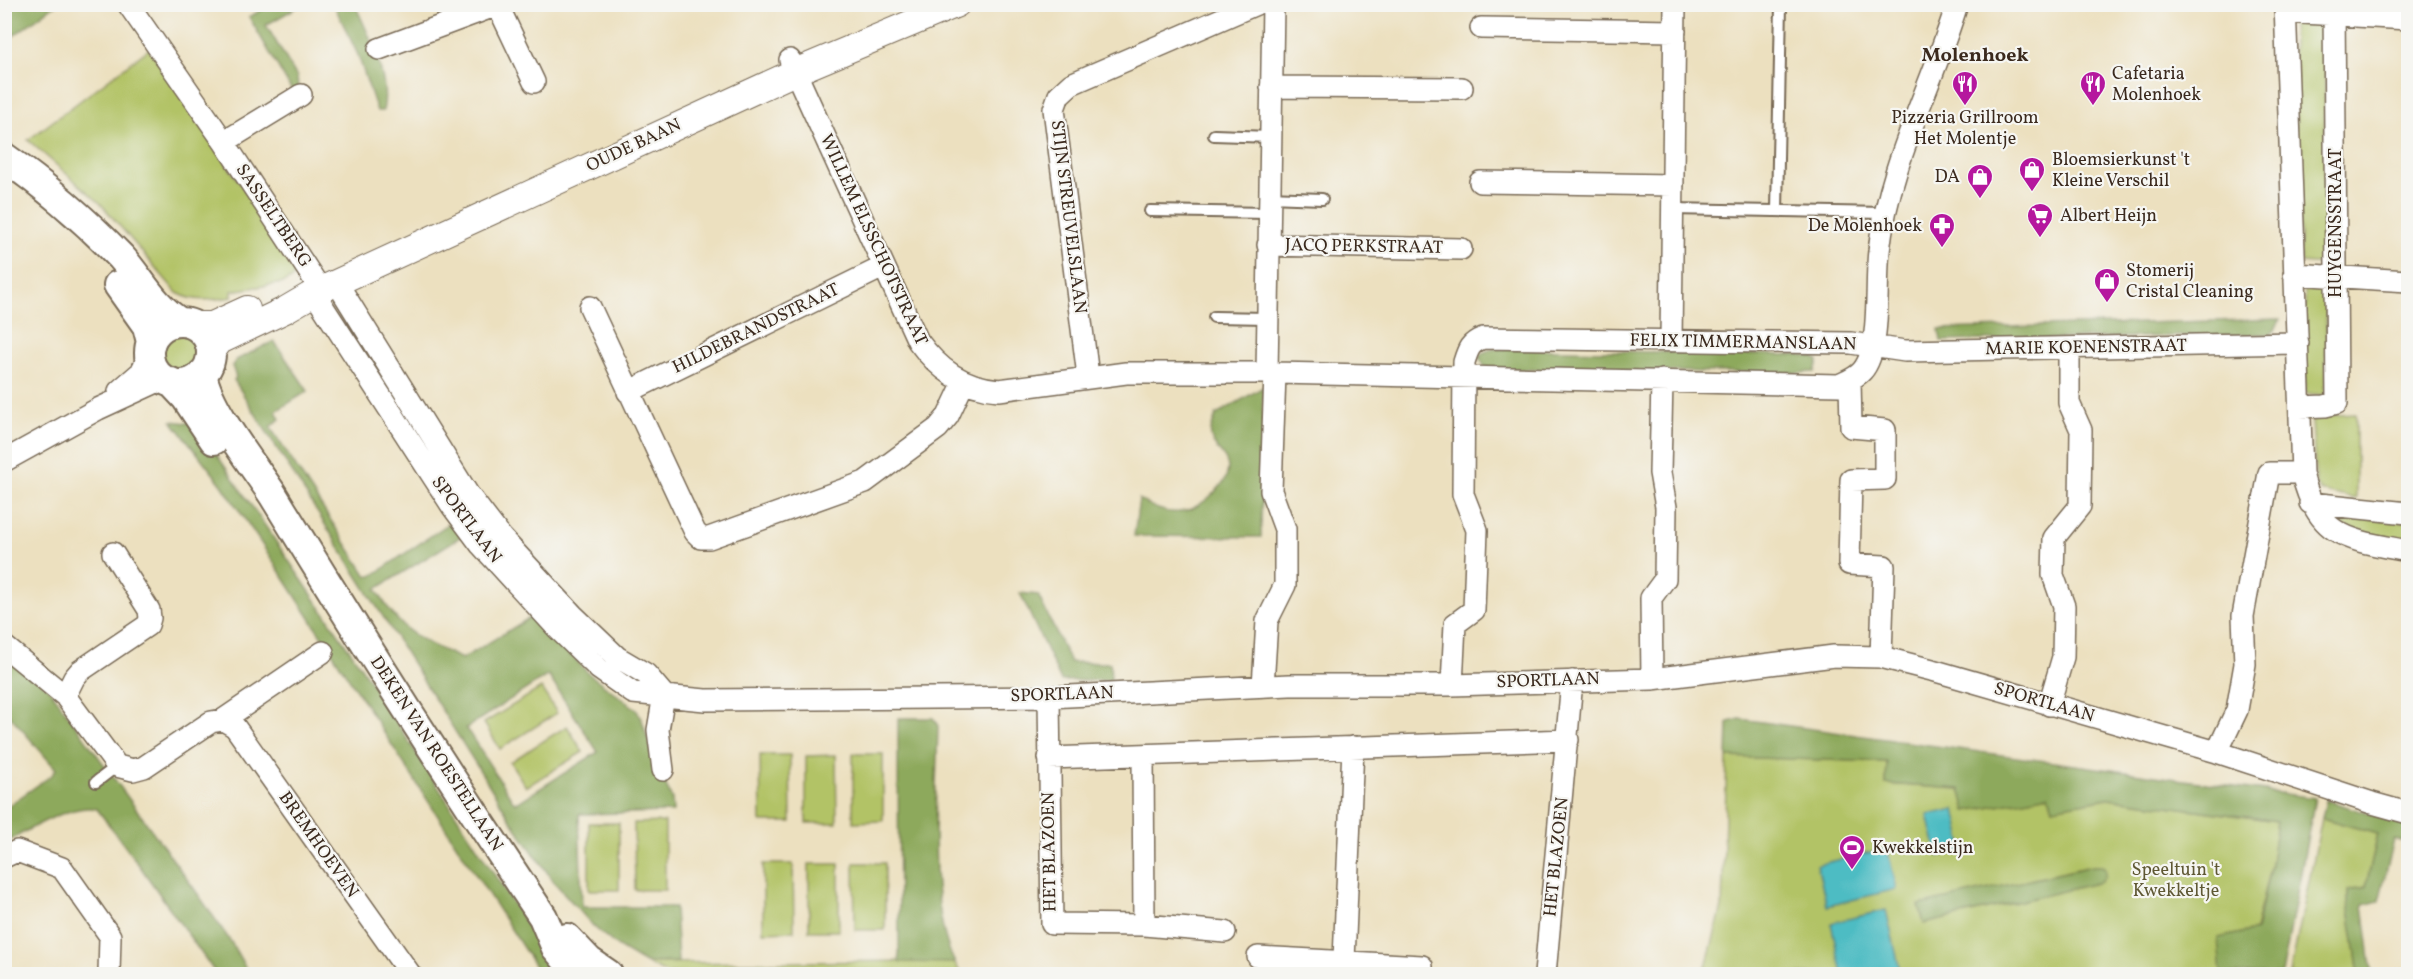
<svg xmlns="http://www.w3.org/2000/svg" width="2413" height="979" viewBox="0 0 2413 979" font-family="Vollkorn,serif">
	<style>
		.green { fill: #b2c366; stroke: #767642; stroke-width: 1.5; fill-rule: evenodd }
		.forest { fill: #8da95b; stroke: #646a3c; stroke-width: 1.5; fill-rule: evenodd }
		.water { fill: #4dbcc3; stroke: #447370; stroke-width: 1.5 }
		.lines { fill: none; stroke-linecap: round; stroke-linejoin: round }
		.service-casing { stroke: #796a56; stroke-width: 14 }
		.minor-casing { stroke: #796a56; stroke-width: 24 }
		.tertiary-casing { stroke: #796a56; stroke-width: 28 }
		.secondary-casing { stroke: #796a56; stroke-width: 32 }
		.service { stroke: #fff; stroke-width: 10 }
		.minor { stroke: #fff; stroke-width: 21 }
		.tertiary { stroke: #fff; stroke-width: 26 }
		.secondary { stroke: #fff; stroke-width: 28 }
		.labels { text-anchor: middle; dominant-baseline: central; stroke-width: 4.5; stroke-linejoin: round; paint-order: stroke }
		.poi-label { font-size: 18px; fill: #3b2a1e; stroke: #f6f6f2; text-anchor: start }
		.street-label { font-size: 18px; fill: #3b2a1e; stroke: #f6f6f2 }
		.park-label { font-size: 18px; fill: #5f5834; stroke: #f6f6f2 }
		.neighbourhood-label { font-size: 20px; font-weight: bold; fill: #3b2a1e; stroke: #f6f6f2 }
	</style>
	<rect width="100%" height="100%" fill="#f6f6f2"/>
	<filter id="ink" filterUnits="userSpaceOnUse"><feTurbulence type="fractalNoise" baseFrequency=".0167" numOctaves="2"/><feDisplacementMap in="SourceGraphic" scale="12" xChannelSelector="R" yChannelSelector="G"/><feConvolveMatrix kernelMatrix="1 2 1 2 8 2 1 2 1" color-interpolation-filters="sRGB"/></filter>
	<filter id="wash" filterUnits="userSpaceOnUse"><feTurbulence type="fractalNoise" baseFrequency=".008" numOctaves="4" result="noise"/><feDisplacementMap in="SourceGraphic" scale="24" xChannelSelector="R" yChannelSelector="G"/><feGaussianBlur stdDeviation="1.35" result="paint"/><feColorMatrix in="noise" values="0 0 0 0 0 0 0 0 0 0 0 0 0 0 0 0 0 1.4 0 .05"/><feComposite in="paint" operator="in"/></filter>
	<g filter="url(#wash)">
		<rect width="100%" height="100%" fill="#ece0bf"/>
		<path class="green" d="M 2292,19 L 2319,23 L 2325,33 L 2324,265 L 2301,263 Z
			M 149,49 L 292,260 L 290,262 L 294,271 L 293,278 L 283,283 L 232,291 L 232,297 C 212,300 196,303 177,293 L 101,204 L 28,140 Z
			M 2305,282 L 2326,283 L 2326,393 L 2323,395 L 2306,393 Z
			M162 353a18 18 0 1 1 36 0a18 18 0 1 1-36 0Z
			M 2356,414 L 2356,499 L 2320,491 L 2316,482 L 2312,421 L 2318,416 Z
			M 2334,515 L 2408,522 L 2408,546 L 2335,523 Z
			M 541,688 L 557,713 L 500,749 L 484,723 Z
			M 567,726 L 583,752 L 526,787 L 510,762 Z
			M 853,754 L 883,754 L 883,821 L 853,822 Z
			M 760,755 L 790,755 L 791,822 L 761,822 Z
			M 836,755 L 837,823 L 806,823 L 806,756 Z
			M 1727,757 L 1887,762 L 1886,784 L 1960,789 L 1967,811 L 2049,795 L 2053,808 L 2108,798 L 2277,821 L 2271,863 L 2255,930 L 2219,938 L 2221,974 L 1704,974 L 1722,907 ZM 2092,866 L 1924,923 L 1920,905 Z
			M 2322,818 L 2378,834 L 2366,887 L 2348,891 L 2348,902 L 2359,974 L 2290,974 Z
			M 665,822 L 665,890 L 635,890 L 634,823 Z
			M 589,823 L 619,823 L 619,890 L 589,890 Z
			M 854,863 L 885,863 L 885,930 L 855,930 Z
			M 763,864 L 793,864 L 794,931 L 763,932 Z
			M 809,864 L 839,864 L 839,931 L 809,931 Z
			M 927,961 L 955,963 L 961,974 L 668,974 L 645,963 Z"/>
		<path class="forest" d="M 5,4 L 55,4 L 55,5 L 5,42 Z
			M 270,5 L 301,5 L 266,25 L 297,77 L 298,87 L 292,91 L 249,17 Z
			M 334,5 L 355,5 C 368,32 391,80 383,111 L 377,111 L 358,55 Z
			M 2280,319 L 2275,330 L 2271,334 L 1941,341 L 1939,329 Z
			M 274,341 L 308,391 L 276,411 L 280,419 L 270,427 L 367,576 L 372,576 L 454,520 L 465,534 L 376,589 C 402,634 417,638 462,659 L 534,615 L 588,673 L 636,709 L 642,720 L 652,753 L 672,799 L 673,812 L 579,814 L 582,907 L 675,907 L 678,962 L 645,963 L 618,947 L 594,927 L 554,882 L 516,828 L 234,380 L 236,377 L 232,366 L 236,360 ZM 548,675 L 598,752 L 517,803 L 513,801 L 466,728 Z
			M 1517,349 L 1797,355 L 1813,357 L 1818,361 L 1815,372 L 1797,373 L 1494,369 L 1485,367 L 1479,357 C 1487,346 1504,349 1517,349 Z
			M 1263,387 L 1261,537 L 1134,536 L 1139,499 C 1167,518 1189,517 1214,493 C 1219,488 1226,481 1227,474 C 1232,457 1214,451 1211,437 C 1209,430 1214,423 1216,415 Z
			M 172,421 L 187,423 L 194,421 L 361,667 L 541,947 L 562,974 L 540,974 L 269,555 L 222,485 Z
			M 1020,593 L 1038,595 L 1070,662 L 1110,663 L 1111,680 L 1061,681 Z
			M 4,652 L 50,690 L 195,890 L 231,942 L 249,974 L 216,974 L 139,865 L 97,809 C 72,802 27,831 5,843 L 5,808 L 52,775 L 56,769 L 5,710 Z
			M 898,718 L 933,718 L 938,724 C 937,787 926,909 955,963 L 899,962 Z
			M 1740,719 L 2315,798 L 2282,974 L 2221,974 L 2218,938 L 2256,930 L 2271,863 L 2277,821 L 2108,798 L 2053,808 L 2049,795 L 1966,811 L 1960,789 L 1886,784 L 1887,762 L 1727,757 L 1728,722 Z
			M 2326,800 L 2389,820 L 2408,823 L 2408,843 L 2394,840 L 2379,901 L 2363,905 L 2372,974 L 2359,974 L 2348,902 L 2348,891 L 2366,887 L 2378,834 L 2322,818 Z
			M 2092,866 L 2102,866 L 2105,868 L 2105,876 L 2101,882 L 1924,924 L 1919,905 Z"/>
		<path class="water" d="M 1955,809 L 1964,850 L 1938,856 L 1928,815 Z
			M 1887,848 L 1897,889 L 1827,906 L 1817,865 Z
			M 1886,910 L 1901,974 L 1842,974 L 1831,923 Z"/>
	</g>
	<g filter="url(#ink)">
		<g class="lines">
			<defs>
				<path id="service" d="M 1214,135 L 1270,137
					M 1269,197 L 1322,199
					M 1672,209 L 1884,213
					M 1150,211 L 1269,213
					M 1777,211 L 1781,4
					M 1214,317 L 1268,318
					M 96,782 L 117,766"/>
				<path id="minor" d="M 128,4 L 224,142 L 321,290
					M 2285,4 L 2302,473 C 2317,539 2350,540 2408,551
					M 498,6 L 534,82
					M 2285,12 L 2408,19
					M 1481,28 L 1675,31
					M 379,49 L 500,4
					M 790,60 L 918,341 C 939,370 963,387 999,390 L 1126,373 L 1275,373 L 1839,385 C 1847,381 1856,378 1862,371 C 1882,349 1875,282 1879,251 C 1888,165 1932,87 1957,4
					M 1271,87 L 1462,88
					M 224,142 L 301,95
					M 1480,182 L 1673,185
					M 1268,245 L 1461,249
					M 2294,274 L 2408,281
					M 337,283 L 468,494 L 501,537 L 573,615 L 617,657 L 646,674 L 664,695
					M 314,293 L 452,506 L 481,545 L 557,628 L 599,669 L 633,693 L 705,700 L 1049,697 L 1290,685 L 1452,685 L 1652,679 L 1834,656 L 1881,657 L 1932,670 L 2217,752 L 2372,803 L 2408,813
					M 590,307 L 695,532 L 701,538 L 709,538 L 865,482 L 938,428 L 948,416 L 964,382
					M 1671,341 L 1675,4
					M 1267,373 L 1273,4
					M 1088,376 L 1054,109 L 1059,95 L 1071,84 L 1256,4
					M 1850,380 L 1851,427 L 1885,430 L 1885,479 L 1851,480 L 1849,564 L 1884,566 L 1881,657
					M 119,391 L 141,372 L 149,356
					M 628,392 L 883,267
					M 2300,407 L 2325,406 L 2337,403 L 2334,4
					M 4,461 L 98,409 L 163,379
					M 2310,503 L 2408,513
					M 4,646 L 65,696 L 117,766 L 133,770 L 144,767 L 211,722 L 223,720 L 323,652
					M 1652,679 L 1651,598 L 1665,579 L 1666,507 L 1660,473 L 1662,380
					M 1452,685 L 1455,624 L 1474,610 L 1477,530 L 1463,494 L 1464,362 C 1468,349 1470,343 1483,338 L 1851,343 L 1905,351 L 2298,343
					M 1263,686 L 1267,621 L 1285,585 L 1285,529 L 1271,491 L 1275,373
					M 65,696 L 74,678 L 80,671 L 148,625 L 150,618 L 149,610 L 113,553
					M 1049,697 L 1052,924 L 1144,925 L 1225,932
					M 2049,705 L 2063,657 L 2064,606 L 2053,575 L 2054,538 L 2080,506 L 2081,430 L 2069,403 L 2069,349
					M 223,720 L 235,727 L 410,974
					M 2217,752 L 2237,710 L 2245,664 L 2243,616 L 2269,473 L 2302,473
					M 1143,755 L 1144,925
					M 1049,758 L 1568,740
					M 663,770 L 658,730 L 664,695
					M 4,857 L 17,851 L 62,868 L 110,936 L 109,974
					M 1258,957 L 1422,966
					M 1344,960 L 1353,747
					M 1545,974 L 1572,681"/>
				<path id="tertiary" d="M 195,325 L 212,325 L 247,309
					M 211,353 L 220,341 L 285,310 L 314,293 L 795,72 L 957,4"/>
				<path id="secondary" d="M 4,157 C 47,187 85,220 121,257 C 141,279 153,306 180,322
					M 118,285 L 147,326 L 151,342
					M149 353a31 31 0 1 1 62 0a31 31 0 1 1-62 0Z
					M 202,374 C 209,410 252,463 273,495 C 360,638 450,778 543,917 L 556,948 L 578,974
					M 171,382 L 186,398 L 214,440
					M 567,938 L 589,961 L 608,974"/>
			</defs>
			<use href="#service" class="service-casing"/>
			<use href="#minor" class="minor-casing"/>
			<use href="#tertiary" class="tertiary-casing"/>
			<use href="#secondary" class="secondary-casing"/>
			<use href="#service" class="service"/>
			<use href="#minor" class="minor"/>
			<use href="#tertiary" class="tertiary"/>
			<use href="#secondary" class="secondary"/>
		</g>
	</g>
	<defs>
		<symbol id="restaurant-pin" viewBox="-11 -11 22 30"><path d="M0 17L-7.5 6A9.5 9.5 0 1 1 7.5 6Z" fill="#b5179e" stroke="#f6f6f2"/><path d="M-5-6h1v4h1v-4h1v4h1v-4h1v5L-1.5 .5V6h-2V.5L-5-1ZM5-6V6H3V1.5H1.5Q1.5-4 5-6Z" fill="#fff"/></symbol>
		<symbol id="shop-pin" viewBox="-11 -11 22 30"><path d="M0 17L-7.5 6A9.5 9.5 0 1 1 7.5 6Z" fill="#b5179e" stroke="#f6f6f2"/><path d="M-5-2.5h2.3a2.7 3.5 0 0 1 5.4 0H5L5.5 6h-11ZM-1.5-2.5h3a1.5 2.3 0 0 0-3 0Z" fill="#fff"/></symbol>
		<symbol id="supermarket-pin" viewBox="-11 -11 22 30"><path d="M0 17L-7.5 6A9.5 9.5 0 1 1 7.5 6Z" fill="#b5179e" stroke="#f6f6f2"/><path d="M-6-5.5h2.5l.6 2H6L4.5 2H-2.5L-4.4-4H-6ZM-1.5 3.2a1.3 1.3 0 1 0 .1 0ZM3 3.2a1.3 1.3 0 1 0 .1 0Z" fill="#fff"/></symbol>
		<symbol id="pharmacy-pin" viewBox="-11 -11 22 30"><path d="M0 17L-7.5 6A9.5 9.5 0 1 1 7.5 6Z" fill="#b5179e" stroke="#f6f6f2"/><path d="M-2-6h4v4h4v4h-4v4h-4v-4h-4v-4h4Z" fill="#fff"/></symbol>
		<symbol id="stadium-pin" viewBox="-11 -11 22 30"><path d="M0 17L-7.5 6A9.5 9.5 0 1 1 7.5 6Z" fill="#b5179e" stroke="#f6f6f2"/><path d="M0-5a6.5 5 0 1 0 0 10a6.5 5 0 1 0 0-10ZM-3.5-1.8h7v3.6h-7Z" fill="#fff"/></symbol>
	</defs>
	<g fill-rule="evenodd">
		<use href="#restaurant-pin" x="1950" y="69" width="30" height="40"/>
		<use href="#restaurant-pin" x="2078" y="69" width="30" height="40"/>
		<use href="#shop-pin" x="2017" y="155" width="30" height="40"/>
		<use href="#shop-pin" x="1965" y="162" width="30" height="40"/>
		<use href="#supermarket-pin" x="2025" y="201" width="30" height="40"/>
		<use href="#pharmacy-pin" x="1927" y="211" width="30" height="40"/>
		<use href="#shop-pin" x="2092" y="266" width="30" height="40"/>
		<use href="#stadium-pin" x="1837" y="833" width="30" height="40"/>
	</g>
	<g class="labels">
		<g class="poi-label">
			<text x="2112" y="74">Cafetaria<tspan x="2112" dy="21">Molenhoek</tspan></text>
			<text x="1965" y="118" text-anchor="middle">Pizzeria Grillroom<tspan x="1965" dy="21">Het Molentje</tspan></text>
			<text x="2052" y="160">Bloemsierkunst 't<tspan x="2052" dy="21">Kleine Verschil</tspan></text>
			<text x="1960" y="177" text-anchor="end">DA</text>
			<text x="2060" y="216">Albert Heijn</text>
			<text x="1922" y="226" text-anchor="end">De Molenhoek</text>
			<text x="2126" y="271">Stomerij<tspan x="2126" dy="21">Cristal Cleaning</tspan></text>
			<text x="1872" y="848">Kwekkelstijn</text>
		</g>
		<g class="street-label">
			<text transform="translate(634 146) rotate(-25)">OUDE BAAN</text>
			<text transform="translate(273 216) rotate(56)">SASSELTBERG</text>
			<text transform="translate(1068 217) rotate(83)">STIJN STREUVELSLAAN</text>
			<text transform="translate(2336 223) rotate(-90)">HUYGENSSTRAAT</text>
			<text transform="translate(873 240) rotate(65)">WILLEM ELSSCHOTSTRAAT</text>
			<text transform="translate(1364 247) rotate(1)">JACQ PERKSTRAAT</text>
			<text transform="translate(756 329) rotate(-26)">HILDEBRANDSTRAAT</text>
			<text transform="translate(1743 343) rotate(1)">FELIX TIMMERMANSLAAN</text>
			<text transform="translate(2086 348) rotate(-1)">MARIE KOENENSTRAAT</text>
			<text transform="translate(466 520) rotate(53)">SPORTLAAN</text>
			<text transform="translate(1548 681) rotate(-2)">SPORTLAAN</text>
			<text transform="translate(1062 695) rotate(-2)">SPORTLAAN</text>
			<text transform="translate(2044 703) rotate(16)">SPORTLAAN</text>
			<text transform="translate(436 754) rotate(57)">DEKEN VAN ROESTELLAAN</text>
			<text transform="translate(318 845) rotate(55)">BREMHOEVEN</text>
			<text transform="translate(1050 852) rotate(-91)">HET BLAZOEN</text>
			<text transform="translate(1557 857) rotate(-84)">HET BLAZOEN</text>
		</g>
		<g class="park-label">
			<text x="2176" y="870">Speeltuin 't<tspan x="2176" dy="21">Kwekkeltje</tspan></text>
		</g>
		<g class="neighbourhood-label">
			<text x="1975" y="56">Molenhoek</text>
		</g>
	</g>
	<rect width="2413" height="979" fill="none" stroke="#f6f6f2" stroke-width="24"/>
</svg>
